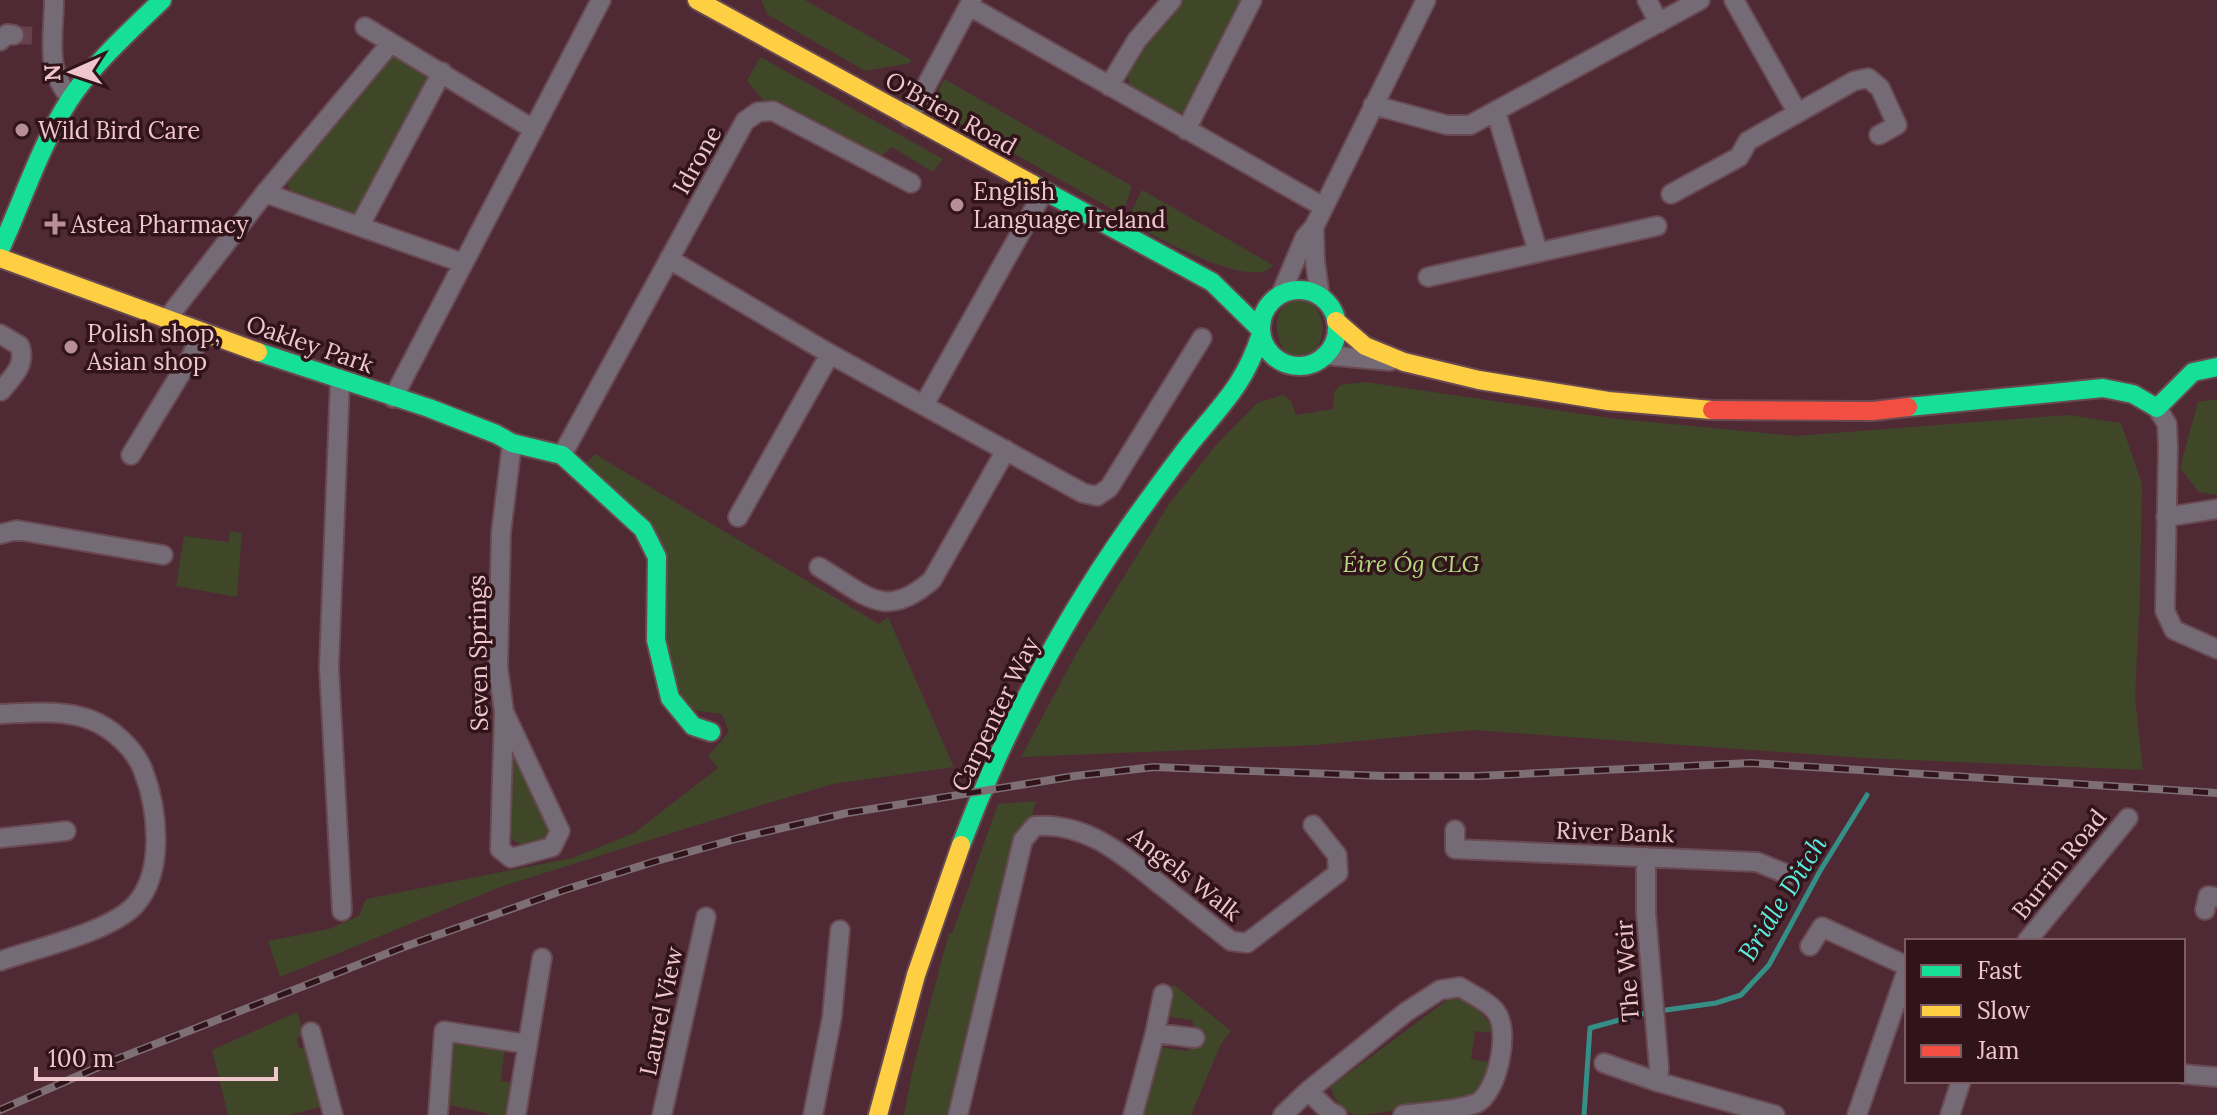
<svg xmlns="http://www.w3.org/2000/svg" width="2217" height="1115" viewBox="0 0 2217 1115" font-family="Lora,serif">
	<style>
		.green { fill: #3f4728 }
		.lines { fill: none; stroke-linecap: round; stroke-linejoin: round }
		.stream { stroke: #358f87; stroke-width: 5 }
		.street-tunnel { stroke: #67414c; stroke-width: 18; stroke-dasharray: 18 9; stroke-linecap: butt }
		.street-casing { stroke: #694952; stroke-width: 22 }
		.fast-casing { stroke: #694952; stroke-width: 22 }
		.slow-casing { stroke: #694952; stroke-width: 22 }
		.jam-casing { stroke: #694952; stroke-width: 22 }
		.street { stroke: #756b76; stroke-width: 18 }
		.fast { stroke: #16e098; stroke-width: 18 }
		.slow { stroke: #ffcf43; stroke-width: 18 }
		.jam { stroke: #f24e42; stroke-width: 18 }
		.rail-casing { stroke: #7e6f77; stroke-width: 8 }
		.rail { stroke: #31131a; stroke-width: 5; stroke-dasharray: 15; stroke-linecap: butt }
		.poi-dot { fill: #b88f98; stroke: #31131a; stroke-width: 3 }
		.labels { text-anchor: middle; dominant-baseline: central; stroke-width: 7; stroke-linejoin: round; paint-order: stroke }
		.street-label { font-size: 24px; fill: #f0c6cd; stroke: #31131a }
		.poi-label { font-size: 24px; fill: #f0c6cd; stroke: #31131a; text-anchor: start }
		.park-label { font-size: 24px; font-style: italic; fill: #b5d97e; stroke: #31131a }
		.water-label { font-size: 26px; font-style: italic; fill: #5beadc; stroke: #31131a }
	</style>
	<rect width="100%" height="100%" fill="#4f2a35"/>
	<path class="green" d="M 761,0 L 805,0 L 911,60 L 910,63 L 865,71 L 767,14 Z
		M 1182,0 L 1243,0 L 1194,99 L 1184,111 L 1174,115 L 1130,88 L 1127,72 L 1160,23 Z
		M 393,55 L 431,77 L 357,214 L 352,217 L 289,191 L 288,181 Z
		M 760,57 L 943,159 L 933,172 L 892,147 L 882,155 L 875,155 L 779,101 L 763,100 L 747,81 Z
		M 944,79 L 1132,186 L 1126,204 L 1119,213 L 939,111 L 936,96 Z
		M 1142,190 L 1273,265 C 1253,293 1152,234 1127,221 Z
		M 1298,298 C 1314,300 1323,315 1323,330 C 1322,339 1318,347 1312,353 C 1285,379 1256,309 1298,298 Z
		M 1365,382 L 1609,418 L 1795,436 L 2068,415 L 2121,423 L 2142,484 L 2140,596 L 2135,697 L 2143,770 L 1864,758 L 1473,730 L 1317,745 L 1021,757 L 1077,652 L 1169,504 L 1216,445 L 1257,403 L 1283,395 L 1291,401 L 1296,415 L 1333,409 L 1334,392 L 1340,385 Z
		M 2217,399 L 2217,495 L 2199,492 L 2180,468 L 2198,402 Z
		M 595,454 L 879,624 L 888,617 L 954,767 L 833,784 L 742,811 L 503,886 L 280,977 L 268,941 L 329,929 L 359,916 L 366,899 L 572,858 L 634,833 L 718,768 L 708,756 L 729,732 L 722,714 L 684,709 L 663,638 L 662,553 L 585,464 Z
		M 230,531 L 242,533 L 237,597 L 176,586 L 184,536 L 229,542 Z
		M 506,736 L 548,830 C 542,848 520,850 509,835 Z
		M 1036,801 L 950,1115 L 904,1115 L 913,1068 L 949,933 L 952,934 L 998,804 Z
		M 1173,984 L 1231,1031 L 1221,1044 L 1191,1115 L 1140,1115 L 1160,1047 L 1186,1051 L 1198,1040 L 1192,1020 L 1164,1016 Z
		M 1450,998 C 1469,998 1488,1016 1494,1033 L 1475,1031 L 1471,1059 L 1490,1062 L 1484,1093 L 1476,1099 L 1363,1115 C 1342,1115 1338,1104 1330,1087 Z
		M 297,1012 L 304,1035 L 297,1038 L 299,1049 L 307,1047 L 323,1106 L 289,1115 L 228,1115 L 212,1050 Z
		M 455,1037 L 505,1043 L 501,1081 L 513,1083 L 507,1115 L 488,1115 L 487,1113 L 449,1105 Z"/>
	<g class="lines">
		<path class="stream" d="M 1666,1010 L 1716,1003 L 1741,995 L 1769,965 L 1820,871 L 1867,795
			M 1584,1115 L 1590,1028 L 1645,1013"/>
		<path class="street-tunnel" d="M 14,35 L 39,36"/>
		<defs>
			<path id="street" d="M 54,0 C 54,36 44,70 71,98
				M 1647,0 L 1659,23
				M 1734,0 L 1797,112
				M 969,6 L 1322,206
				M 365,27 L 533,129
				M 0,41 L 7,34 L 14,35
				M 1109,86 L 1137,40 L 1172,0
				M 1373,105 L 1447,125 L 1470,125 L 1700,0
				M 1496,112 L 1538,252
				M 909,118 L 972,0
				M 1186,130 L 1252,0
				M 265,193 L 463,263
				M 1671,194 L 1739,157 L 1748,141 L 1854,81 L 1868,78 L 1880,88 L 1897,125 L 1879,135
				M 360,225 L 442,72
				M 1314,227 L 1315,261 L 1320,296
				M 669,259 L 830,354 L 1083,493 L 1097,496 L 1109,488 L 1202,338
				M 1428,277 L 1657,226
				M 1281,294 L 1305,237 L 1314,227 L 1426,0
				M 166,320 L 265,193 L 390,44
				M 0,334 L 20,346 C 26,366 13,376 1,391
				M 1325,355 L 1390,361
				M 340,380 L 329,667 L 342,911
				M 393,398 L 601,0
				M 924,405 L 1044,191
				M 2157,408 L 2167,424 L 2168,447 L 2165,611 L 2174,630 L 2217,649
				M 131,455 L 192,355 L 201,332
				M 562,455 L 745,121 L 758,112 L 773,111 L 911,183
				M 738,517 L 830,354
				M 2166,517 L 2217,509
				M 0,534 L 17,530 L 163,555
				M 819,567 C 865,594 884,622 932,580 L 1006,450
				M 504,712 L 560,831 L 552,847 L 511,858 L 500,849 L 504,712 L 498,667 L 501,533 L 512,443
				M 0,714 C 30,713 63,709 91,720 C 112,728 135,749 143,770 C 158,809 165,872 135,905 C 110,932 37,948 0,961
				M 1455,830 L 1455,849 L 1757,862 L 1789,875
				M 0,838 L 66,831
				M 1646,857 L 1646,913 L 1659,1068 L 1658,1082
				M 2205,910 L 2208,896 L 2217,897
				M 2027,941 L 2128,818
				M 1810,946 L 1822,927 L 1907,966
				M 311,1032 L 333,1115
				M 1155,1033 L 1195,1038
				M 1604,1063 L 1658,1082 L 1775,1115
				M 2183,1074 L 2217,1077
				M 1308,1091 L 1329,1111 L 1337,1115
				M 438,1115 L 444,1031 L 527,1044
				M 516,1115 L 542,958
				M 662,1115 L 706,917
				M 813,1115 L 832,1017 L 840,930
				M 958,1115 L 1023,840 L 1035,826 C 1087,822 1123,855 1162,886 C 1185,904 1208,923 1231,941 L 1247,943 L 1338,873 L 1337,855 L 1313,825
				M 1133,1115 L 1155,1033 L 1163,994
				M 1283,1115 L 1308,1091 L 1406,1012 L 1440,990 L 1460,987 C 1471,994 1489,1002 1496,1012 C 1511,1031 1497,1093 1477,1103 C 1458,1111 1424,1112 1403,1115
				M 1857,1115 L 1907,970
				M 1950,1115 L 1961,1081"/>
			<path id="fast" d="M 1032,184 L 1212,282 L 1261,330
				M 0,250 C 23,200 40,146 70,99 C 95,62 130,31 162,0
				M1261 328a38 38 0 1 1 76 0a38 38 0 1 1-76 0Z
				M 258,352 L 429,408 L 496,434 L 512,443 L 562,455 L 643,529 L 657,557 L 656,640 L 670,698 L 693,726 L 711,732
				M 1908,407 L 2103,388 L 2133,394 L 2157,408 L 2193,372 L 2217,367
				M 961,845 C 1003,734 1060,625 1128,528 C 1148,500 1168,472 1189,445 C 1222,404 1244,386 1261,334"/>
			<path id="slow" d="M 697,0 L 1032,184
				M 0,258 L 258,352
				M 1336,321 L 1365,346 L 1404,362 L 1479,380 L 1608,401 L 1712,410
				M 878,1115 L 916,975 L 961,845"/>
			<path id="jam" d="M 1712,410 L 1873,411 L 1908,407"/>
		</defs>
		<use href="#street" class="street-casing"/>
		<use href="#fast" class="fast-casing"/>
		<use href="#slow" class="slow-casing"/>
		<use href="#jam" class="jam-casing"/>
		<use href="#street" class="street"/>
		<use href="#fast" class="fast"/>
		<use href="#slow" class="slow"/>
		<use href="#jam" class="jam"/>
		<defs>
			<path id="rail" d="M 0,1110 L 112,1061 L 401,948 L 564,890 L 653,862 L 739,838 L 847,813 L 1075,776 L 1154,767 L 1383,776 L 1478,776 L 1751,763 L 2217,793"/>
		</defs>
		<use href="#rail" class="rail-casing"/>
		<use href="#rail" class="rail"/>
	</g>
	<g class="poi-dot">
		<circle cx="22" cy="130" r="8"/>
		<circle cx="957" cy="205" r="8"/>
		<path d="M51 212h8v8h8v8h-8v8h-8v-8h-8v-8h8z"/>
		<circle cx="71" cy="347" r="8"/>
	</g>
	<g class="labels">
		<g class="street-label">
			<text transform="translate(951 113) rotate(29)">O'Brien Road</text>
			<text transform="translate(697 160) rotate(-61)">Idrone</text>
			<text transform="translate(310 344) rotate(19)">Oakley Park</text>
			<text transform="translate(478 653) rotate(-91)">Seven Springs</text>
			<text transform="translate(995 714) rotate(-64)">Carpenter Way</text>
			<text transform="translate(1615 832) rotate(2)">River Bank</text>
			<text transform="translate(2059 864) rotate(-51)">Burrin Road</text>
			<text transform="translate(1185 874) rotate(38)">Angels Walk</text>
			<text transform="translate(1627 971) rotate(-94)">The Weir</text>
			<text transform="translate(661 1011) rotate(-78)">Laurel View</text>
		</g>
		<g class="poi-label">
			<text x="38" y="130">Wild Bird Care</text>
			<text x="973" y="191">English<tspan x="973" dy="28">Language Ireland</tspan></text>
			<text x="71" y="224">Astea Pharmacy</text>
			<text x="87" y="333">Polish shop,<tspan x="87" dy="28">Asian shop</tspan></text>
		</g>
		<g class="park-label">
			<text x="1411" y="563">Éire Óg CLG</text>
		</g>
		<g class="water-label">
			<text transform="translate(1782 898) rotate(-58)">Bridle Ditch</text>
		</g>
	</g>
	<rect x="1905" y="939" width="280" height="144" fill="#31131a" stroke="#7d5b62" stroke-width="2"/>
	<rect x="1921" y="965" width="40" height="12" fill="#16e098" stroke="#7d5b62" stroke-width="2"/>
	<text x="1977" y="979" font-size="24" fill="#f0c6cd">Fast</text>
	<rect x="1921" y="1005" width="40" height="12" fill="#ffcf43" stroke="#7d5b62" stroke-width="2"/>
	<text x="1977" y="1019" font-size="24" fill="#f0c6cd">Slow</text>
	<rect x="1921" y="1045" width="40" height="12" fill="#f24e42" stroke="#7d5b62" stroke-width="2"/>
	<text x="1977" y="1059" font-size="24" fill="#f0c6cd">Jam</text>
	<g transform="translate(72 72) rotate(267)" stroke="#31131a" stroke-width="6" paint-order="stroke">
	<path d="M0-6L14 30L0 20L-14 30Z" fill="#f0c6cd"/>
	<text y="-12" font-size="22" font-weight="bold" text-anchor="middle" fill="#f0c6cd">N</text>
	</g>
	<path d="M36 1067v12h240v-12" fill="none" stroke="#f0c6cd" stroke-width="4"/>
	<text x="48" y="1067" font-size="24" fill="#f0c6cd" stroke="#31131a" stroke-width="6" paint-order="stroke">100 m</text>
</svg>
